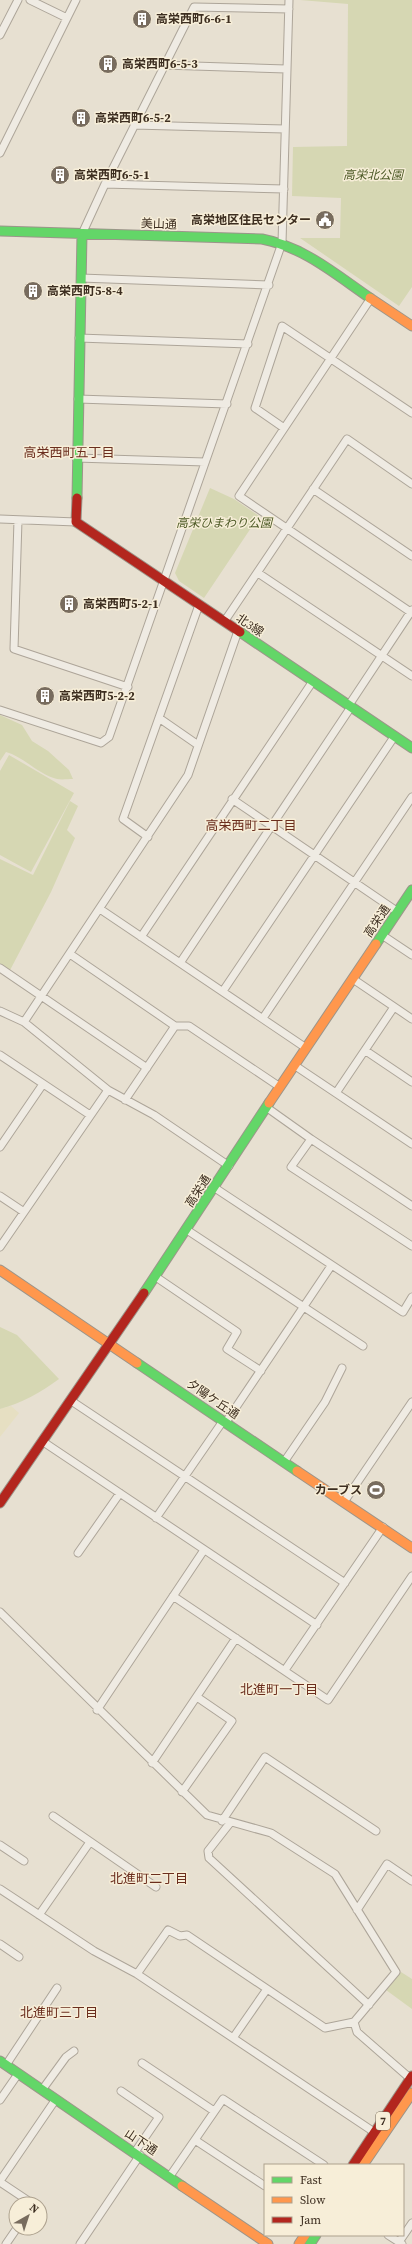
<svg xmlns="http://www.w3.org/2000/svg" width="412" height="2244" viewBox="0 0 412 2244" font-family="'Source Serif 4','Noto Sans JP',serif">
	<style>
		.farmland { fill: #e6dfc2 }
		.green { fill: #d6d7b3 }
		.lines { fill: none; stroke-linecap: round; stroke-linejoin: round }
		.street-casing { stroke: #ada599; stroke-width: 9 }
		.fast-casing { stroke: #9c958a; stroke-width: 11 }
		.slow-casing { stroke: #9c958a; stroke-width: 11 }
		.jam-casing { stroke: #9c958a; stroke-width: 11 }
		.street { stroke: #efebe3; stroke-width: 7 }
		.fast { stroke: #63d668; stroke-width: 9 }
		.slow { stroke: #ff974d; stroke-width: 9 }
		.jam { stroke: #b3261e; stroke-width: 9 }
		.labels { text-anchor: middle; dominant-baseline: central; stroke-width: 3; stroke-linejoin: round; paint-order: stroke }
		.shield { fill: #f7eed8; stroke: #756857; stroke-width: 1 }
		.shield-label { font-size: 11px; font-weight: bold; fill: #3d2e20 }
		.poi-label { font-size: 12px; font-weight: bold; fill: #3d2e20; stroke: #f7eed8; text-anchor: start }
		.park-label { font-size: 12px; font-style: italic; fill: #4d5a26; stroke: #f7eed8 }
		.street-label { font-size: 12px; fill: #3d2e20; stroke: #f7eed8 }
		.neighbourhood-label { font-size: 13px; fill: #6b2e1e; stroke: #f7eed8 }
	</style>
	<rect width="100%" height="100%" fill="#e7e0d1"/>
	<path class="farmland" d="M 11,1406 L 19,1413 L 0,1437 L 0,1409 Z"/>
	<path class="green" d="M 300,0 L 412,0 L 412,287 L 399,306 L 300,238 L 340,238 L 341,198 L 292,196 L 293,147 L 347,146 L 348,4 Z
		M 210,488 L 234,499 L 259,516 L 204,598 L 179,581 L 175,573 Z
		M 0,715 L 22,725 L 32,741 L 48,751 L 69,770 L 73,779 C 68,779 62,780 57,779 C 39,775 24,757 6,752 L 0,761 Z
		M 9,755 L 74,793 L 31,872 L 0,855 L 0,771 Z
		M 70,801 L 78,806 L 67,830 L 75,838 L 51,892 L 8,974 L 0,968 L 0,859 L 33,875 Z
		M 0,1327 L 17,1335 L 59,1379 C 40,1393 22,1403 0,1409 Z
		M 401,1972 L 412,1979 L 412,2009 L 386,1990 Z"/>
	<g class="lines">
		<defs>
			<path id="street" d="M 30,0 L 67,18
				M 0,35 L 18,0
				M 163,65 L 286,69
				M 134,125 L 285,129
				M 0,153 L 76,0
				M 105,184 L 284,189
				M 82,234 L 105,184 L 194,7 L 289,9
				M 81,278 L 269,285
				M 371,298 L 239,496 L 412,613
				M 79,338 L 248,344
				M 78,399 L 227,404
				M 284,428 L 255,408 L 282,326 L 412,413
				M 76,458 L 205,462
				M 313,489 L 412,556
				M 0,519 L 76,522
				M 18,520 L 14,649 L 128,687
				M 258,573 L 412,676
				M 224,622 L 347,439 L 412,484
				M 349,705 L 412,610
				M 0,710 L 101,743 L 109,737 L 282,243 L 289,0
				M 159,718 L 198,745
				M 232,799 L 398,912
				M 148,837 L 123,819 L 199,605
				M 100,909 L 306,1048
				M 382,935 L 412,955
				M 141,937 L 313,681
				M 70,954 L 175,1026 L 189,1026 L 280,1087
				M 180,963 L 351,707
				M 0,968 L 147,1068
				M 353,979 L 412,1019
				M 223,991 L 394,737
				M 0,1011 L 24,1022 L 108,1090 L 154,1115 L 229,1166
				M 263,1018 L 412,797
				M 24,1022 L 188,775 L 238,631
				M 366,1051 L 412,1082
				M 0,1055 L 90,1115
				M 294,1065 L 412,1144
				M 336,1093 L 394,1007
				M 125,1100 L 175,1026
				M 266,1107 L 311,1139 L 412,1206
				M 311,1139 L 291,1167 L 412,1246
				M 0,1147 L 43,1084
				M 215,1188 L 403,1312 L 412,1297
				M 0,1196 L 24,1212
				M 187,1230 L 363,1346
				M 0,1247 L 108,1090
				M 156,1277 L 237,1332 L 227,1349 L 261,1371
				M 70,1400 L 345,1583
				M 226,1422 L 331,1266
				M 42,1441 L 317,1625
				M 284,1462 L 325,1402 L 342,1368
				M 344,1502 L 412,1402
				M 156,1518 L 223,1421
				M 78,1553 L 120,1493
				M 173,1596 L 328,1700 L 412,1576
				M 0,1612 L 207,1815 L 271,1833 L 335,1874 L 396,1972 L 354,2022 L 357,2032 L 412,2080
				M 285,1670 L 383,1527
				M 97,1710 L 204,1550
				M 152,1763 L 236,1638
				M 182,1792 L 232,1721 L 197,1697
				M 53,1816 L 156,1887
				M 222,1821 L 265,1757 L 376,1831
				M 230,1823 L 208,1851 L 209,1858 L 369,2005
				M 0,1845 L 24,1861
				M 0,1889 L 94,1951 L 137,1974 L 377,2134
				M 357,1910 L 387,1864 L 412,1881
				M 39,1915 L 90,1842
				M 0,1944 L 19,1957
				M 137,1974 L 168,1930 L 180,1936 L 187,1935 L 325,2028 L 354,2022
				M 233,2038 L 267,1989
				M 142,2063 L 214,2111
				M 6,2065 L 57,1988
				M 42,2090 L 66,2057 L 74,2051
				M 121,2091 L 159,2117 L 135,2152
				M 0,2100 L 18,2074
				M 195,2140 L 265,2186
				M 170,2176 L 223,2099 L 324,2165
				M 0,2181 L 56,2099
				M 0,2182 L 33,2204
				M 388,2235 L 402,2244
				M 399,2242 L 412,2223
				M 6,2244 L 17,2228
				M 80,2244 L 140,2155"/>
			<path id="fast" d="M 0,231 L 262,239 C 304,247 335,274 370,298
				M 77,498 L 82,234
				M 240,632 L 412,748
				M 376,944 L 412,890
				M 144,1293 L 269,1103
				M 137,1363 L 297,1471
				M 0,2061 L 182,2186
				M 310,2244 L 316,2235"/>
			<path id="slow" d="M 370,298 L 412,326
				M 269,1103 L 376,944
				M 0,1270 L 137,1363
				M 297,1471 L 412,1548
				M 363,2165 L 412,2093
				M 182,2186 L 268,2244
				M 299,2244 L 305,2235"/>
			<path id="jam" d="M 77,498 L 76,522 L 240,632
				M 0,1503 L 144,1293
				M 353,2165 L 412,2076"/>
		</defs>
		<use href="#street" class="street-casing"/>
		<use href="#fast" class="fast-casing"/>
		<use href="#slow" class="slow-casing"/>
		<use href="#jam" class="jam-casing"/>
		<use href="#street" class="street"/>
		<use href="#fast" class="fast"/>
		<use href="#slow" class="slow"/>
		<use href="#jam" class="jam"/>
	</g>
	<defs>
		<symbol id="building-disc" viewBox="-11 -11 22 22"><circle r="9.5" fill="#786c5e" stroke="#f7eed8"/><path d="M-4-6H4V6H1V3H-1V6H-4ZM-2.5-4.3h1.7v1.8h-1.7ZM.8-4.3h1.7v1.8H.8ZM-2.5-1h1.7V.8h-1.7ZM.8-1h1.7V.8H.8Z" fill="#fff"/></symbol>
		<symbol id="civic-disc" viewBox="-11 -11 22 22"><circle r="9.5" fill="#786c5e" stroke="#f7eed8"/><path d="M-.6-6.5H3V-4.5H.6V-3L4-1V1h2V6H-6V1h2V-1L-.6-3ZM-1.2 2.5V6h2.4V2.5Z" fill="#fff"/></symbol>
		<symbol id="stadium-disc" viewBox="-11 -11 22 22"><circle r="9.5" fill="#786c5e" stroke="#f7eed8"/><path d="M0-5a6.5 5 0 1 0 0 10a6.5 5 0 1 0 0-10ZM-3.5-1.8h7v3.6h-7Z" fill="#fff"/></symbol>
	</defs>
	<g fill-rule="evenodd">
		<use href="#building-disc" x="131" y="8" width="22" height="22"/>
		<use href="#building-disc" x="97" y="53" width="22" height="22"/>
		<use href="#building-disc" x="70" y="107" width="22" height="22"/>
		<use href="#building-disc" x="49" y="164" width="22" height="22"/>
		<use href="#civic-disc" x="314" y="209" width="22" height="22"/>
		<use href="#building-disc" x="22" y="280" width="22" height="22"/>
		<use href="#building-disc" x="58" y="593" width="22" height="22"/>
		<use href="#building-disc" x="34" y="685" width="22" height="22"/>
		<use href="#stadium-disc" x="365" y="1479" width="22" height="22"/>
	</g>
	<g class="labels">
		<rect class="shield" x="376" y="2112" width="14" height="18" rx="3"/>
		<g class="shield-label">
			<text x="383" y="2121">7</text>
		</g>
		<g class="poi-label">
			<text x="156" y="19">高栄西町6-6-1</text>
			<text x="122" y="64">高栄西町6-5-3</text>
			<text x="95" y="118">高栄西町6-5-2</text>
			<text x="74" y="175">高栄西町6-5-1</text>
			<text x="311" y="220" text-anchor="end">高栄地区住民センター</text>
			<text x="47" y="291">高栄西町5-8-4</text>
			<text x="83" y="604">高栄西町5-2-1</text>
			<text x="59" y="696">高栄西町5-2-2</text>
			<text x="362" y="1490" text-anchor="end">カーブス</text>
		</g>
		<g class="park-label">
			<text x="373" y="175">高栄北公園</text>
			<text x="224" y="523">高栄ひまわり公園</text>
		</g>
		<g class="street-label">
			<text transform="translate(159 224) rotate(2)">美山通</text>
			<text transform="translate(250 625) rotate(34)">北3線</text>
			<text transform="translate(377 921) rotate(-56)">高栄通</text>
			<text transform="translate(198 1191) rotate(-57)">高栄通</text>
			<text transform="translate(213 1399) rotate(34)">夕陽ケ丘通</text>
			<text transform="translate(141 2142) rotate(34)">山下通</text>
		</g>
		<g class="neighbourhood-label">
			<text x="69" y="452">高栄西町五丁目</text>
			<text x="251" y="825">高栄西町二丁目</text>
			<text x="279" y="1689">北進町一丁目</text>
			<text x="149" y="1878">北進町二丁目</text>
			<text x="59" y="2012">北進町三丁目</text>
		</g>
	</g>
	<rect x="264" y="2164" width="140" height="72" fill="#f7eed8" stroke="#ada18e"/>
	<rect x="272" y="2177" width="20" height="6" fill="#63d668" stroke="#ada18e"/>
	<text x="300" y="2184" font-size="12" fill="#3d2e20">Fast</text>
	<rect x="272" y="2197" width="20" height="6" fill="#ff974d" stroke="#ada18e"/>
	<text x="300" y="2204" font-size="12" fill="#3d2e20">Slow</text>
	<rect x="272" y="2217" width="20" height="6" fill="#b3261e" stroke="#ada18e"/>
	<text x="300" y="2224" font-size="12" fill="#3d2e20">Jam</text>
	<g transform="translate(28 2216) rotate(39)"><circle r="19" fill="#f7eed8" stroke="#ada18e"/>
	<path d="M0-3L7 15L0 10L-7 15Z" fill="#786c5e"/>
	<text y="-6" font-size="11" font-weight="bold" text-anchor="middle" fill="#3d2e20">N</text>
	</g>
</svg>
